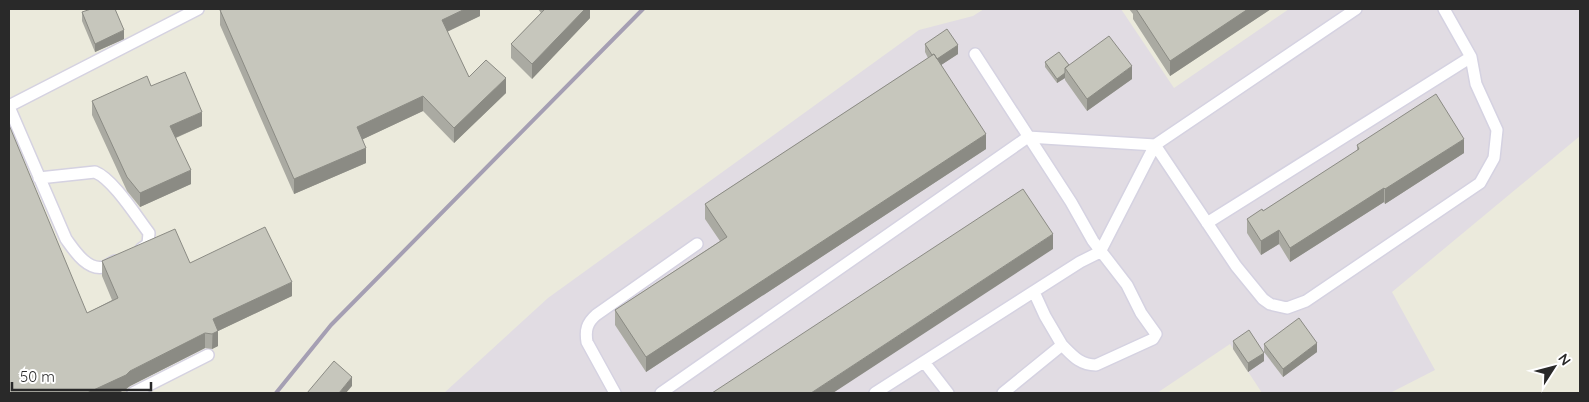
<svg xmlns="http://www.w3.org/2000/svg" width="1589" height="402" viewBox="0 0 1589 402" font-family="Quicksand,sans-serif">
	<style>
		.industrial { fill: #e1dce3 }
		.lines { fill: none; stroke-linecap: round; stroke-linejoin: round }
		.service-casing { stroke: #d5d2e1; stroke-width: 14 }
		.service { stroke: #fff; stroke-width: 11 }
		.rail { stroke: #a59fb3; stroke-width: 4 }
		.wall { fill: #aaaaa2 }
		.shaded-wall { fill: #8b8b84 }
		.building { fill: #c6c6bc; stroke: #8b8b84 }
	</style>
	<rect width="100%" height="100%" fill="#ebeadc"/>
	<path class="industrial" d="M 984,9 L 1121,9 L 1174,88 L 1289,9 L 1580,9 L 1580,136 L 1392,292 L 1435,370 L 1390,393 L 1262,393 L 1230,344 L 1157,393 L 444,393 L 548,298 L 919,30 L 973,16 Z"/>
	<g class="lines">
		<defs>
			<path id="service" d="M 975,54 L 1071,202 L 1093,241 L 1127,285 L 1141,313 L 1156,334 L 1153,339 L 1096,365 C 1080,365 1073,356 1062,345
				M 9,106 L 198,9
				M 9,107 L 66,239 C 74,250 87,271 104,267 C 107,266 111,263 115,261
				M 39,178 L 95,172 C 113,179 136,216 149,233 L 148,244 L 141,249
				M 1207,223 L 1471,57
				M 924,362 L 948,393
				M 133,393 L 208,355
				M 615,393 L 587,342 C 585,330 587,323 596,315 L 697,244
				M 661,393 L 1028,137 L 1155,145 L 1236,266 L 1263,299 L 1270,304 L 1287,308 L 1306,301 L 1480,183 L 1494,158 L 1497,130 L 1476,84 L 1471,57 L 1444,9
				M 875,393 L 1080,262 L 1100,252 L 1155,145 L 1356,9
				M 1003,393 L 1062,345 L 1045,316 L 1034,292"/>
		</defs>
		<use href="#service" class="service-casing"/>
		<use href="#service" class="service"/>
		<path class="rail" d="M 276,393 L 331,325 L 643,9"/>
	</g>
	<path class="wall" d="M 480,9 L 480,16 L 447,32 L 469,77 L 506,93 L 454,143 L 423,111 L 363,139 L 366,163 L 294,194 L 220,25 L 220,10 Z
		M 538,9 L 590,9 L 590,18 L 532,79 L 511,58 L 511,44 L 541,13 Z
		M 1129,9 L 1271,9 L 1170,76 L 1133,19 L 1133,14 Z
		M 82,12 L 124,39 L 95,52 L 82,21 Z
		M 925,44 L 958,54 L 941,65 L 986,149 L 646,372 L 615,325 L 615,310 L 720,241 L 705,219 L 705,204 L 928,58 L 925,52 Z
		M 1045,62 L 1069,65 L 1132,79 L 1087,111 L 1065,80 L 1065,78 L 1057,83 L 1045,67 Z
		M 151,86 L 202,126 L 176,138 L 191,184 L 140,207 L 127,191 L 92,115 L 92,101 Z
		M 1357,145 L 1464,153 L 1385,204 L 1384,202 L 1290,262 L 1279,244 L 1261,255 L 1247,233 L 1247,219 L 1263,211 L 1357,151 Z
		M 102,261 L 190,263 L 292,296 L 218,331 L 218,346 L 212,349 L 205,348 L 130,386 L 126,389 L 118,393 L 9,393 L 87,313 L 112,300 L 102,276 Z
		M 1233,341 L 1264,361 L 1248,372 L 1233,349 Z
		M 1264,344 L 1317,352 L 1283,377 L 1264,352 Z"/>
	<path class="shaded-wall" d="M 465,9 L 480,9 L 480,16 L 442,34 L 442,20 Z
		M 585,9 L 590,9 L 590,18 L 532,79 L 532,64 Z
		M 1248,9 L 1271,9 L 1170,76 L 1170,61 Z
		M 124,30 L 124,39 L 95,52 L 95,44 Z
		M 958,45 L 958,54 L 935,69 L 935,60 Z
		M 1132,66 L 1132,79 L 1087,111 L 1087,99 Z
		M 1065,73 L 1065,78 L 1057,83 L 1057,79 Z
		M 506,78 L 506,93 L 454,143 L 454,128 Z
		M 423,96 L 423,111 L 357,142 L 357,127 Z
		M 202,112 L 202,126 L 170,140 L 170,126 Z
		M 986,134 L 986,149 L 646,372 L 646,357 Z
		M 1464,139 L 1464,153 L 1385,204 L 1385,189 Z
		M 366,148 L 366,163 L 294,194 L 294,179 Z
		M 191,170 L 191,184 L 140,207 L 140,193 Z
		M 1384,188 L 1384,202 L 1290,262 L 1290,248 Z
		M 1279,230 L 1279,244 L 1261,255 L 1261,241 Z
		M 1053,234 L 1053,249 L 833,393 L 811,393 Z
		M 292,282 L 292,296 L 218,331 L 218,346 L 212,349 L 213,319 Z
		M 205,333 L 205,348 L 130,386 L 126,389 L 118,393 L 87,393 Z
		M 1317,343 L 1317,352 L 1283,377 L 1283,369 Z
		M 1264,353 L 1264,361 L 1248,372 L 1248,363 Z
		M 352,377 L 352,386 L 346,393 L 339,393 Z"/>
	<path class="building" d="M 91,9 L 115,9 L 124,30 L 95,44 L 82,12 Z
		M 224,9 L 465,9 L 442,20 L 469,77 L 486,60 L 506,78 L 454,128 L 423,96 L 357,127 L 366,148 L 294,179 L 220,10 Z
		M 545,9 L 585,9 L 532,64 L 511,44 Z
		M 1136,9 L 1248,9 L 1170,61 Z
		M 947,29 L 958,45 L 937,59 L 934,54 L 932,55 L 925,44 Z
		M 1109,36 L 1132,66 L 1087,99 L 1065,68 Z
		M 1059,52 L 1069,65 L 1065,68 L 1065,73 L 1057,79 L 1045,62 Z
		M 934,54 L 986,134 L 646,357 L 615,310 L 727,237 L 705,204 Z
		M 185,72 L 202,112 L 170,126 L 191,170 L 140,193 L 127,177 L 92,101 L 147,76 L 151,86 Z
		M 1436,94 L 1464,139 L 1385,189 L 1384,188 L 1290,248 L 1279,230 L 1261,241 L 1247,219 L 1262,209 L 1263,211 L 1359,149 L 1357,145 Z
		M 9,125 L 87,313 L 118,298 L 102,261 L 175,229 L 190,263 L 265,227 L 292,282 L 213,319 L 218,331 L 212,334 L 205,333 L 130,371 L 126,375 L 87,393 L 9,393 Z
		M 1023,189 L 1053,234 L 811,393 L 712,393 Z
		M 1299,318 L 1317,343 L 1283,369 L 1264,344 Z
		M 1249,330 L 1264,353 L 1248,363 L 1233,341 Z
		M 334,361 L 352,377 L 339,393 L 307,393 Z"/>
	<rect width="1589" height="402" fill="none" stroke="#292929" stroke-width="20"/>
	<g transform="translate(1554 367) rotate(54)" stroke="#ffffff" stroke-width="4" paint-order="stroke">
	<path d="M0-4L9 19L0 12L-9 19Z" fill="#292929"/>
	<text y="-8" font-size="14" font-weight="bold" text-anchor="middle" fill="#292929">N</text>
	</g>
	<path d="M12 382v8h139v-8" fill="none" stroke="#292929" stroke-width="2.5"/>
	<text x="20" y="382" font-size="15" fill="#292929" stroke="#ffffff" stroke-width="4" paint-order="stroke">50 m</text>
</svg>
